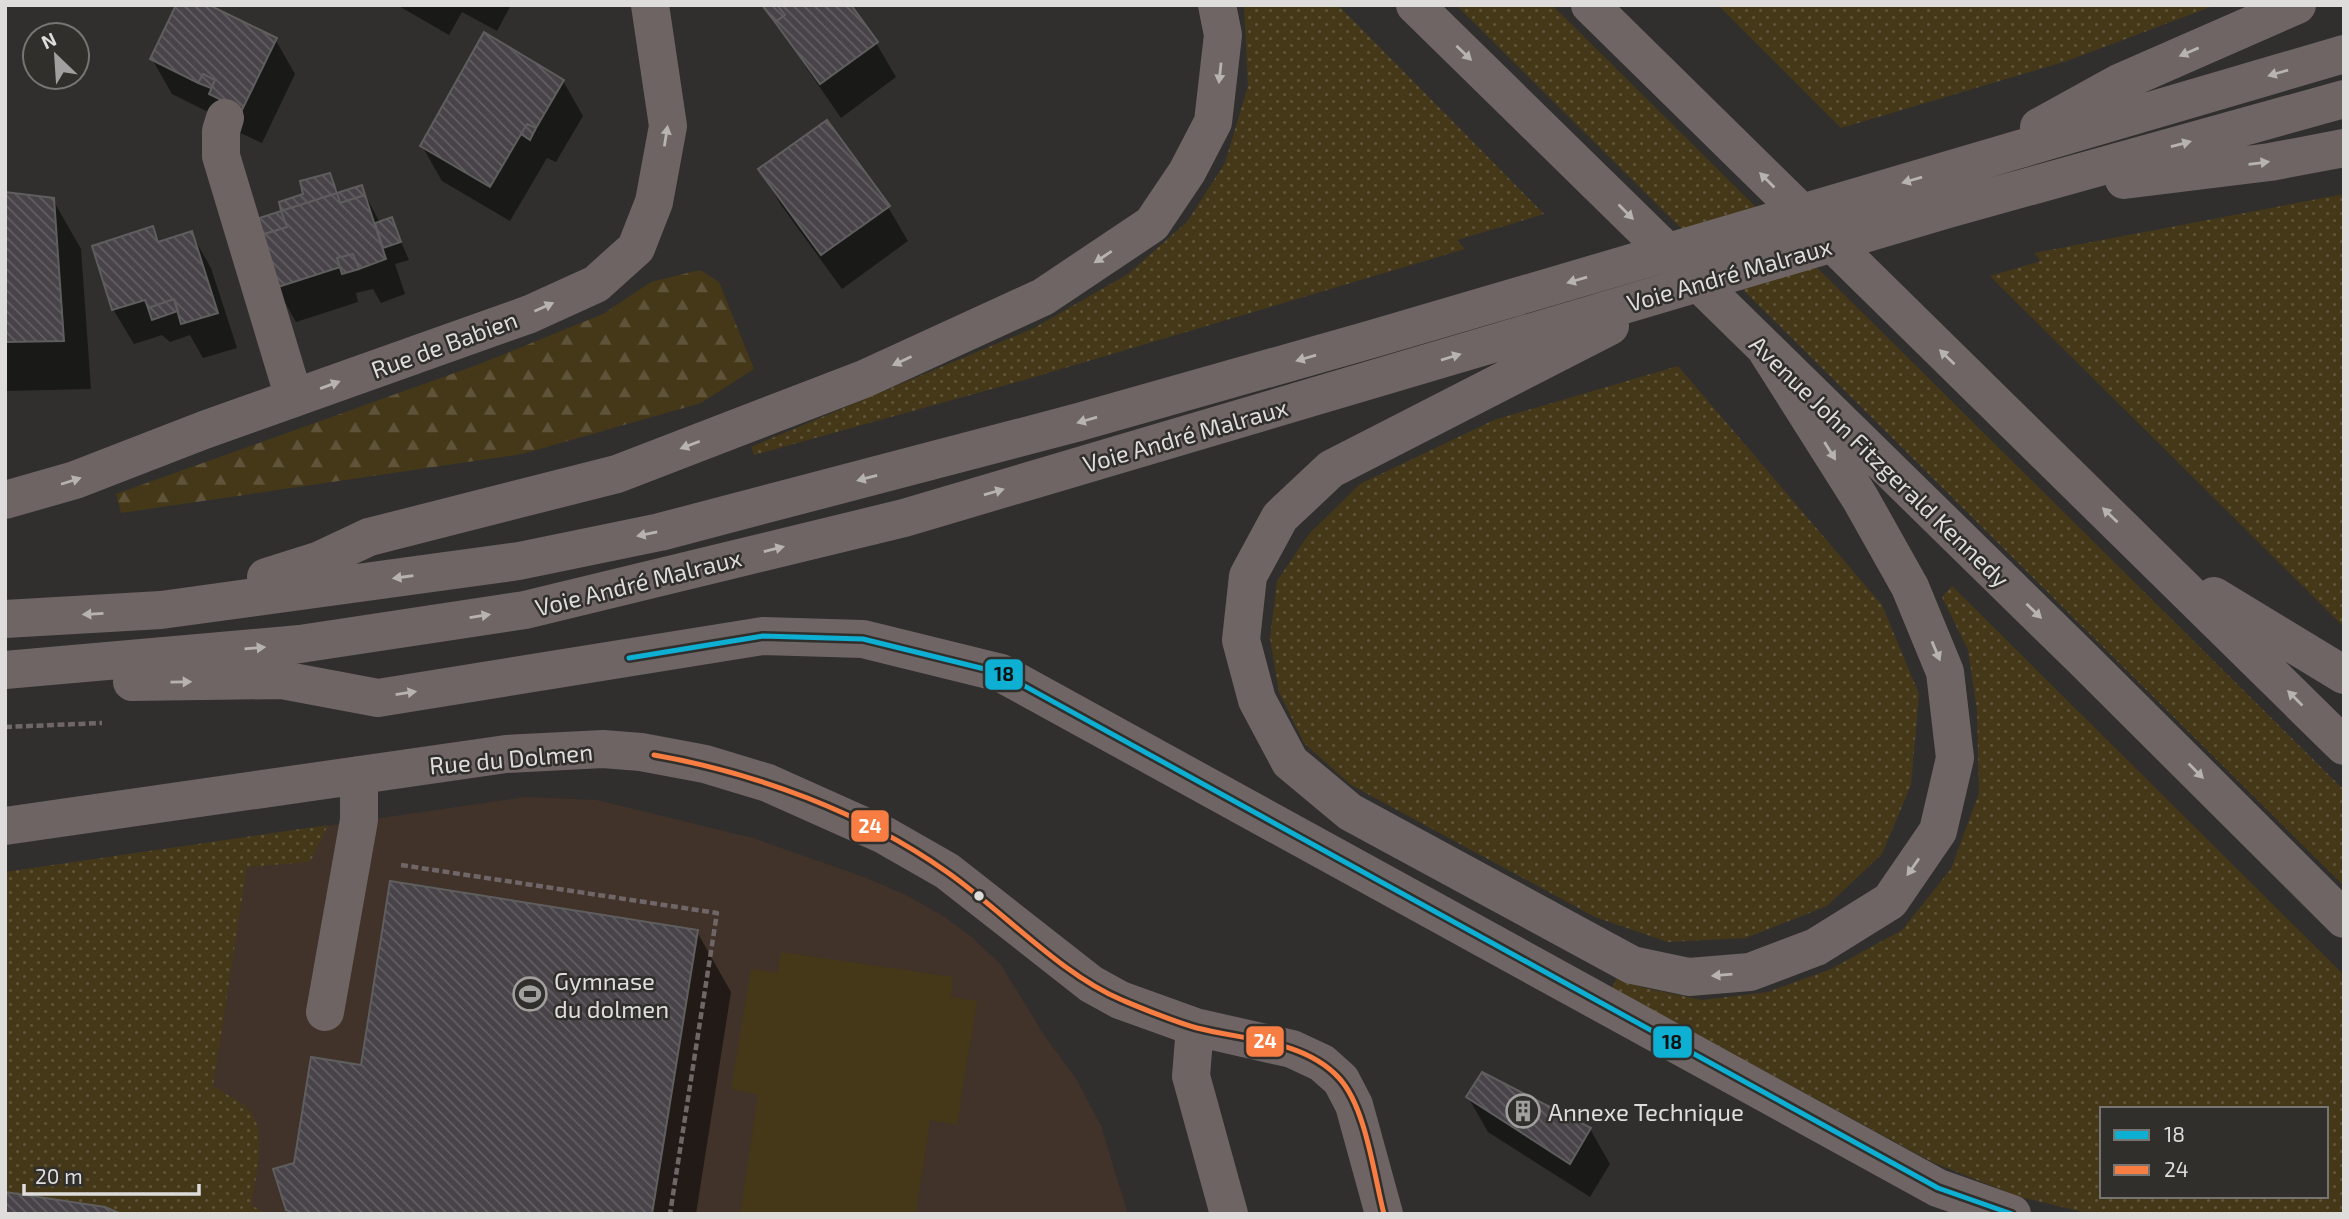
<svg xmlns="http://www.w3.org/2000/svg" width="2349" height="1219" viewBox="0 0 2349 1219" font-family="'Exo 2',sans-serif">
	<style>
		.education { fill: #41322a }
		.grass { fill: url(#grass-dots); fill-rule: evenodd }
		.forest { fill: url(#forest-firs) }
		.park { fill: #443819 }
		.shadow { fill: #0007 }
		.building { fill: url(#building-back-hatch); stroke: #5f5e5e; stroke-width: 2 }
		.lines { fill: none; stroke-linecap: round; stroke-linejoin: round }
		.path { stroke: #6f6767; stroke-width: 4.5; stroke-dasharray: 7 3.5; stroke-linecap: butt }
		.minor { stroke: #6e6464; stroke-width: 38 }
		.major { stroke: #6f6564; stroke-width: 38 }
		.bus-1-casing { stroke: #312f2c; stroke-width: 10 }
		.bus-2-casing { stroke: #312f2c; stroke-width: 10 }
		.bus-1 { stroke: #0dafd3; stroke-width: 5 }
		.bus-2 { stroke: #f77d43; stroke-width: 5 }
		.oneway { fill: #b7b3b1 }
		.bus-dot { fill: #dedddb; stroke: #312f2c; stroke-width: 2.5 }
		.labels { text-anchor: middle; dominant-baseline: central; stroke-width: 5; stroke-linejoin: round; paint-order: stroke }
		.street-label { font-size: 24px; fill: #dedddb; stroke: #312f2c }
		.poi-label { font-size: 24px; fill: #dedddb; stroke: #312f2c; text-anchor: start }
		.line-badge { stroke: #312f2c; stroke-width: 2.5 }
		.badge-label { font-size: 19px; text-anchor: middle; font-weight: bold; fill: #fff }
		.pale-badge-label { font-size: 19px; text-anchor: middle; font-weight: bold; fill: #111 }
	</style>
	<defs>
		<pattern id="grass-dots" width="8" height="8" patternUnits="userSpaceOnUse" patternTransform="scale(1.75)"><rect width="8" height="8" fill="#443819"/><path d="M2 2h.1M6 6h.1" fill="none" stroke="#5f543a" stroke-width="1.8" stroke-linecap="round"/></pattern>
		<pattern id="forest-firs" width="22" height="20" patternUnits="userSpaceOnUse" patternTransform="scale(1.75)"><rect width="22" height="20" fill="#443819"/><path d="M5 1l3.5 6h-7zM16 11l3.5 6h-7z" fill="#5f543a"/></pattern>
		<pattern id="building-back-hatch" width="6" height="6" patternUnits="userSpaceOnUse" patternTransform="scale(1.75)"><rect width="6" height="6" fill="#484348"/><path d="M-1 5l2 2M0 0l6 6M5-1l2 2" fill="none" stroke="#625e62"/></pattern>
	</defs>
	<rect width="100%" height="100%" fill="#302f2d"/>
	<path class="education" d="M 526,797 L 597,800 L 753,838 L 864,877 L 906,895 L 945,917 L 973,938 L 1001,965 L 1046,1038 L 1077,1080 L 1101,1126 L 1128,1214 L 5,1214 L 5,872 Z"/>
	<path class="grass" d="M 1244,5 L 1338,5 L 1544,214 L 1457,240 L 1465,249 L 1021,381 L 754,455 L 751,447 L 1034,328 L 1128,274 L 1187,222 L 1225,163 L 1248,86 Z
		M 1456,5 L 1552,5 L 2344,790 L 2344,886 Z
		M 1718,5 L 2216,5 L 2067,61 L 1841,128 Z
		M 2344,194 L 2344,627 L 1990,276 L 2041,261 L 2034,253 Z
		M 1678,366 L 1882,605 L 1919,694 L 1911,785 L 1882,854 L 1827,906 L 1746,938 L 1668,942 L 1595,917 L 1351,785 L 1304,743 L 1279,692 L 1270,638 L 1277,581 L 1309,534 L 1360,484 L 1494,420 Z
		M 1952,586 L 2344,975 L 2344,1214 L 2091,1214 L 2020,1197 L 1932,1162 L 1612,988 L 1617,978 L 1645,988 L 1702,1000 L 1768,992 L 1831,969 L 1902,930 L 1951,869 L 1979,793 L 1977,710 L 1968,650 L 1942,597 ZM 2102,1109 L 2326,1109 L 2326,1196 L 2102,1196 Z
		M 328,825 L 310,862 L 247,867 L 213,1086 C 223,1093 235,1098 245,1106 C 271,1128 255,1177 251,1205 L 266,1214 L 121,1214 L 105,1207 L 5,1192 L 5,872 Z"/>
	<path class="forest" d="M 700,270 L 719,282 L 754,369 L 701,403 L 522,454 L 121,513 L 116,494 L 477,365 L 603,314 L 651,282 Z"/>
	<path class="park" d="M 781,952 L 953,977 L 951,997 L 977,1001 L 957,1125 L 930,1120 L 916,1214 L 740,1214 L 758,1095 L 731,1089 L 751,969 L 777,973 Z"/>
	<path class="shadow" d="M 397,5 L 511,5 L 497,31 L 462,12 L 449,35 Z
		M 763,5 L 876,43 L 896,77 L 841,118 Z
		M 275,39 L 295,74 L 262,143 L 232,129 L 218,117 L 172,94 L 152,59 Z
		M 563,81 L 583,116 L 556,162 L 547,158 L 510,221 L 442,181 L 422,146 Z
		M 761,170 L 888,207 L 908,241 L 842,289 L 781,205 Z
		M 329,175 L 340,194 L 361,187 L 380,223 L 391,219 L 409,260 L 395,264 L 405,294 L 381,303 L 373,289 L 356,293 L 358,302 L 296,322 L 276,287 L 283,213 Z
		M 5,194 L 53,200 L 81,249 L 91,389 L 5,391 Z
		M 152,228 L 161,243 L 191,233 L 211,268 L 237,348 L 203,358 L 190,335 L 170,342 L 162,335 L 134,344 L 113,309 Z
		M 697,932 L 731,992 L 696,1214 L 287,1214 L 295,1164 Z
		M 1468,1097 L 1590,1129 L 1610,1164 L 1590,1197 L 1488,1132 Z"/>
	<path class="building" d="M 176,5 L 209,5 L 277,38 L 242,110 L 209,94 L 215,80 L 203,74 L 198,83 L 150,59 Z
		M 762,5 L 777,5 L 785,15 L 775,22 Z
		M 777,5 L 851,5 L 878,42 L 820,84 L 775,22 L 785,15 Z
		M 484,32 L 564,80 L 536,128 L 527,124 L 490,187 L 420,146 Z
		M 203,74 L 215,80 L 211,88 L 198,83 Z
		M 827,120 L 890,206 L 821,255 L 758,169 Z
		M 527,124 L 536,128 L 530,140 L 521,134 Z
		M 330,173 L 337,193 L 281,211 L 279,202 L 303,194 L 300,181 Z
		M 362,185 L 365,195 L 340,203 L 337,193 Z
		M 5,192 L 54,198 L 64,341 L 5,342 Z
		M 337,193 L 340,203 L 365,195 L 386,259 L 359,269 L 353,254 L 337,258 L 340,267 L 275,288 L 258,236 L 287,227 L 281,211 Z
		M 281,211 L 287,227 L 258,236 L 253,220 Z
		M 392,217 L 401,242 L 383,248 L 375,223 Z
		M 153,226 L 158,242 L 192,231 L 218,313 L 181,324 L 174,299 L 148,308 L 145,300 L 112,310 L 92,246 Z
		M 353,254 L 359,269 L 342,274 L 337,258 Z
		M 174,299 L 178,311 L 152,320 L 148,308 Z
		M 390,881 L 698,930 L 652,1214 L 295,1214 L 286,1210 L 273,1169 L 294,1163 L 311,1057 L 361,1065 Z
		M 1482,1072 L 1591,1128 L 1570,1164 L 1466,1097 Z
		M 5,1192 L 105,1207 L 121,1214 L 5,1214 Z"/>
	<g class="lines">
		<path class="path" d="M 5,727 L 102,723
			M 401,865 L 717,913 L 670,1214"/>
		<path class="minor" d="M 225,118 L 221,131 L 221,156 L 294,398
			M 5,500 L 75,480 L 204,430 L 530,314 L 596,284 L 636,248 L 654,202 L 668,126 L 650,5
			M 5,826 L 506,754 L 603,749 L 641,752 L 705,764 L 768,783 L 884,835 L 947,871 L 1091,984 L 1120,1000 L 1195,1027 L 1292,1049 L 1322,1063 L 1341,1080 L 1354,1105 L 1384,1214
			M 325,1012 L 359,820 L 359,775
			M 1195,1027 L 1191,1076 L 1229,1214"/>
		<path class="major" d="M 1415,5 L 2084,660 L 2344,919
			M 1590,5 L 2344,746
			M 2039,127 L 2119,83 L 2297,5
			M 2124,180 L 2270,162 L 2344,148
			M 1610,326 L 1331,469 L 1280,517 L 1248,576 L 1241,640 L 1257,700 L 1290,762 L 1350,812 L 1632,965 L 1689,977 L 1750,972 L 1816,947 L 1890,901 L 1938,831 L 1955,758 L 1945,672 L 1910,587 L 1860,498 L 1767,351
			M 266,577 L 320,560 L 369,537 L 617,474 L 864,379 L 1043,297 L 1152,224 L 1187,172 L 1213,122 L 1223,35 L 1217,5
			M 2214,596 L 2344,675
			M 5,619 L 161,610 L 519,561 L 660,532 L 1079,422 L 1372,339 L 2344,54
			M 5,670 L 300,644 L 525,610 L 904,518 L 1948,209 L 2344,99
			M 132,682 L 282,680 L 378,698 L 763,636 L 863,639 L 1001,673 L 1938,1188 L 2012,1214"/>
		<defs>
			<path id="bus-1" d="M 629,658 L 763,636 L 863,639 L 1001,673 L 1938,1188 L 2012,1214"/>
			<path id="bus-2" d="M 654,755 C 756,773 862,812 947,872 C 1003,911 1061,975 1122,1000 C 1146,1010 1172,1021 1197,1028 C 1244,1040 1304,1040 1339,1078 C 1366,1107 1374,1176 1384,1214"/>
		</defs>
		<use href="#bus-1" class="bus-1-casing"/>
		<use href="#bus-2" class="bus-2-casing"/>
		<use href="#bus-1" class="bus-1"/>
		<use href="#bus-2" class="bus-2"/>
	</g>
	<defs><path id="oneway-solid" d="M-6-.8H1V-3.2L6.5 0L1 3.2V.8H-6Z" transform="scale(1.75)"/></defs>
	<g class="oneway">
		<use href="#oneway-solid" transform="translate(2189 52) rotate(157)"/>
		<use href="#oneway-solid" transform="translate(1464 53) rotate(44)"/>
		<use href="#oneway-solid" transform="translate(1220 73) rotate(96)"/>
		<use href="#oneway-solid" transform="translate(2278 73) rotate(164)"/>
		<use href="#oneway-solid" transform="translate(666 136) rotate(-81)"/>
		<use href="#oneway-solid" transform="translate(2181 144) rotate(-15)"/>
		<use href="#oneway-solid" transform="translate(2259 163) rotate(-7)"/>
		<use href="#oneway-solid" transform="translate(1767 180) rotate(-135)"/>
		<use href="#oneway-solid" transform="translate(1912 180) rotate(164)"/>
		<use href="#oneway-solid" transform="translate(1626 212) rotate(45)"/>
		<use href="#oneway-solid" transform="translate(1103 257) rotate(146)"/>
		<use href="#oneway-solid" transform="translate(1577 280) rotate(164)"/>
		<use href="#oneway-solid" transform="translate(544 307) rotate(-24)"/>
		<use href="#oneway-solid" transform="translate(1451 357) rotate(-17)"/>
		<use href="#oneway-solid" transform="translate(1947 357) rotate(-136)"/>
		<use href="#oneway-solid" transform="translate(1306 358) rotate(164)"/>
		<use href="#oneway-solid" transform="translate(902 361) rotate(155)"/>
		<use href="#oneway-solid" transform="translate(330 385) rotate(-20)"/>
		<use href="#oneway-solid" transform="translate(1087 420) rotate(164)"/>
		<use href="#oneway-solid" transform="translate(690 445) rotate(159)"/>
		<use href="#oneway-solid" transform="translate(1830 451) rotate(58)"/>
		<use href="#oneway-solid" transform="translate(867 478) rotate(165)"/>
		<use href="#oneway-solid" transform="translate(71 481) rotate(-18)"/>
		<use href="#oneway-solid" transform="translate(994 492) rotate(-16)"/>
		<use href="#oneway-solid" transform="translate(2110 515) rotate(-136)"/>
		<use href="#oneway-solid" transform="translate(647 534) rotate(168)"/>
		<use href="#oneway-solid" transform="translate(774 549) rotate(-14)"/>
		<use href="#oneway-solid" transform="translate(403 577) rotate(172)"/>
		<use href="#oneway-solid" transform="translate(2034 611) rotate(44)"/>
		<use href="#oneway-solid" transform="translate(93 614) rotate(177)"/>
		<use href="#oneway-solid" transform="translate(480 616) rotate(-9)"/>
		<use href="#oneway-solid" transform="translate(255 648) rotate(-5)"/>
		<use href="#oneway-solid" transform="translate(1936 651) rotate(67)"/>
		<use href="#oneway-solid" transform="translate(181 682) rotate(-1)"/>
		<use href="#oneway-solid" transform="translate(406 693) rotate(-9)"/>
		<use href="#oneway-solid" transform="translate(2295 698) rotate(-135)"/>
		<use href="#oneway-solid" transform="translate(2196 771) rotate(45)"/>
		<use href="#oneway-solid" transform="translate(1913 867) rotate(125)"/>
		<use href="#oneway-solid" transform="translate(1722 975) rotate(175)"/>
	</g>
	<defs>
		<symbol id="stadium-ring" viewBox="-11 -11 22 22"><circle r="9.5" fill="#312f2c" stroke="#a1a09e" stroke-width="1.5"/><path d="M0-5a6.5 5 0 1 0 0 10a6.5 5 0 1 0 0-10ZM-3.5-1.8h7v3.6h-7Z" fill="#a1a09e"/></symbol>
		<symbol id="building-ring" viewBox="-11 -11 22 22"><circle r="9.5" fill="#312f2c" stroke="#a1a09e" stroke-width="1.5"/><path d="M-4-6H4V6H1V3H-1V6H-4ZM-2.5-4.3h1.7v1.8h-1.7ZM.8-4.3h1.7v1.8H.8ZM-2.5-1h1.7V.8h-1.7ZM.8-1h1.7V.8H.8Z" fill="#a1a09e"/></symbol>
	</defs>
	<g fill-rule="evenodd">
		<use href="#stadium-ring" x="511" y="975" width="38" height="38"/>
		<use href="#building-ring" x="1504" y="1092" width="38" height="38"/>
	</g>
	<circle class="bus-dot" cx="979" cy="896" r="6"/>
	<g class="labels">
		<g class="street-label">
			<text transform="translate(1729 274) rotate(-16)">Voie André Malraux</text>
			<text transform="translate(444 344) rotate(-20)">Rue de Babien</text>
			<text transform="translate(1185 435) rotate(-16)">Voie André Malraux</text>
			<text transform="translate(1880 461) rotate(44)">Avenue John Fitzgerald Kennedy</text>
			<text transform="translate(638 582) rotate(-14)">Voie André Malraux</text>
			<text transform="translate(511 758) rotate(-5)">Rue du Dolmen</text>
		</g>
		<g class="poi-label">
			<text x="554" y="980">Gymnase<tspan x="554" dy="28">du dolmen</tspan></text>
			<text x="1548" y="1111">Annexe Technique</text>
		</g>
	</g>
	<g class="line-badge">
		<rect x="984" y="658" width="40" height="33" rx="7" fill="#0dafd3"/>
		<rect x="850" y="809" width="40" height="34" rx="7" fill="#f77d43"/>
		<rect x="1245" y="1025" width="40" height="33" rx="7" fill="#f77d43"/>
		<rect x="1652" y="1025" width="41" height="34" rx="7" fill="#0dafd3"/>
	</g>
	<g class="badge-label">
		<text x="870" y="833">24</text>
		<text x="1265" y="1048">24</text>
	</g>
	<g class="pale-badge-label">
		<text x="1004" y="681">18</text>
		<text x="1672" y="1049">18</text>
	</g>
	<rect width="2349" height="1219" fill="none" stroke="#dedddb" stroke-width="14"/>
	<rect x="2100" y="1107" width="228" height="91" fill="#312f2c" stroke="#767572" stroke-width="2"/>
	<rect x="2114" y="1130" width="35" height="10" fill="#0dafd3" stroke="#767572" stroke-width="2"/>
	<text x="2164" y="1142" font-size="21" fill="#dedddb">18</text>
	<rect x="2114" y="1165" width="35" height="10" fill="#f77d43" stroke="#767572" stroke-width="2"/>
	<text x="2164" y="1177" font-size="21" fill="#dedddb">24</text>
	<g transform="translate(56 56) rotate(335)"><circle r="33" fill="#312f2c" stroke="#767572" stroke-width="2"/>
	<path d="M0-5L12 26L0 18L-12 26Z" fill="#a1a09e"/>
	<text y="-10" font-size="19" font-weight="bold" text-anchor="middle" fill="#dedddb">N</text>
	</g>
	<path d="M24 1184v10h175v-10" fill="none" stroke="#dedddb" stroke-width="3.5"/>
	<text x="35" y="1184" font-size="21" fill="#dedddb" stroke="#312f2c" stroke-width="5" paint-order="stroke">20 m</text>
</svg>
